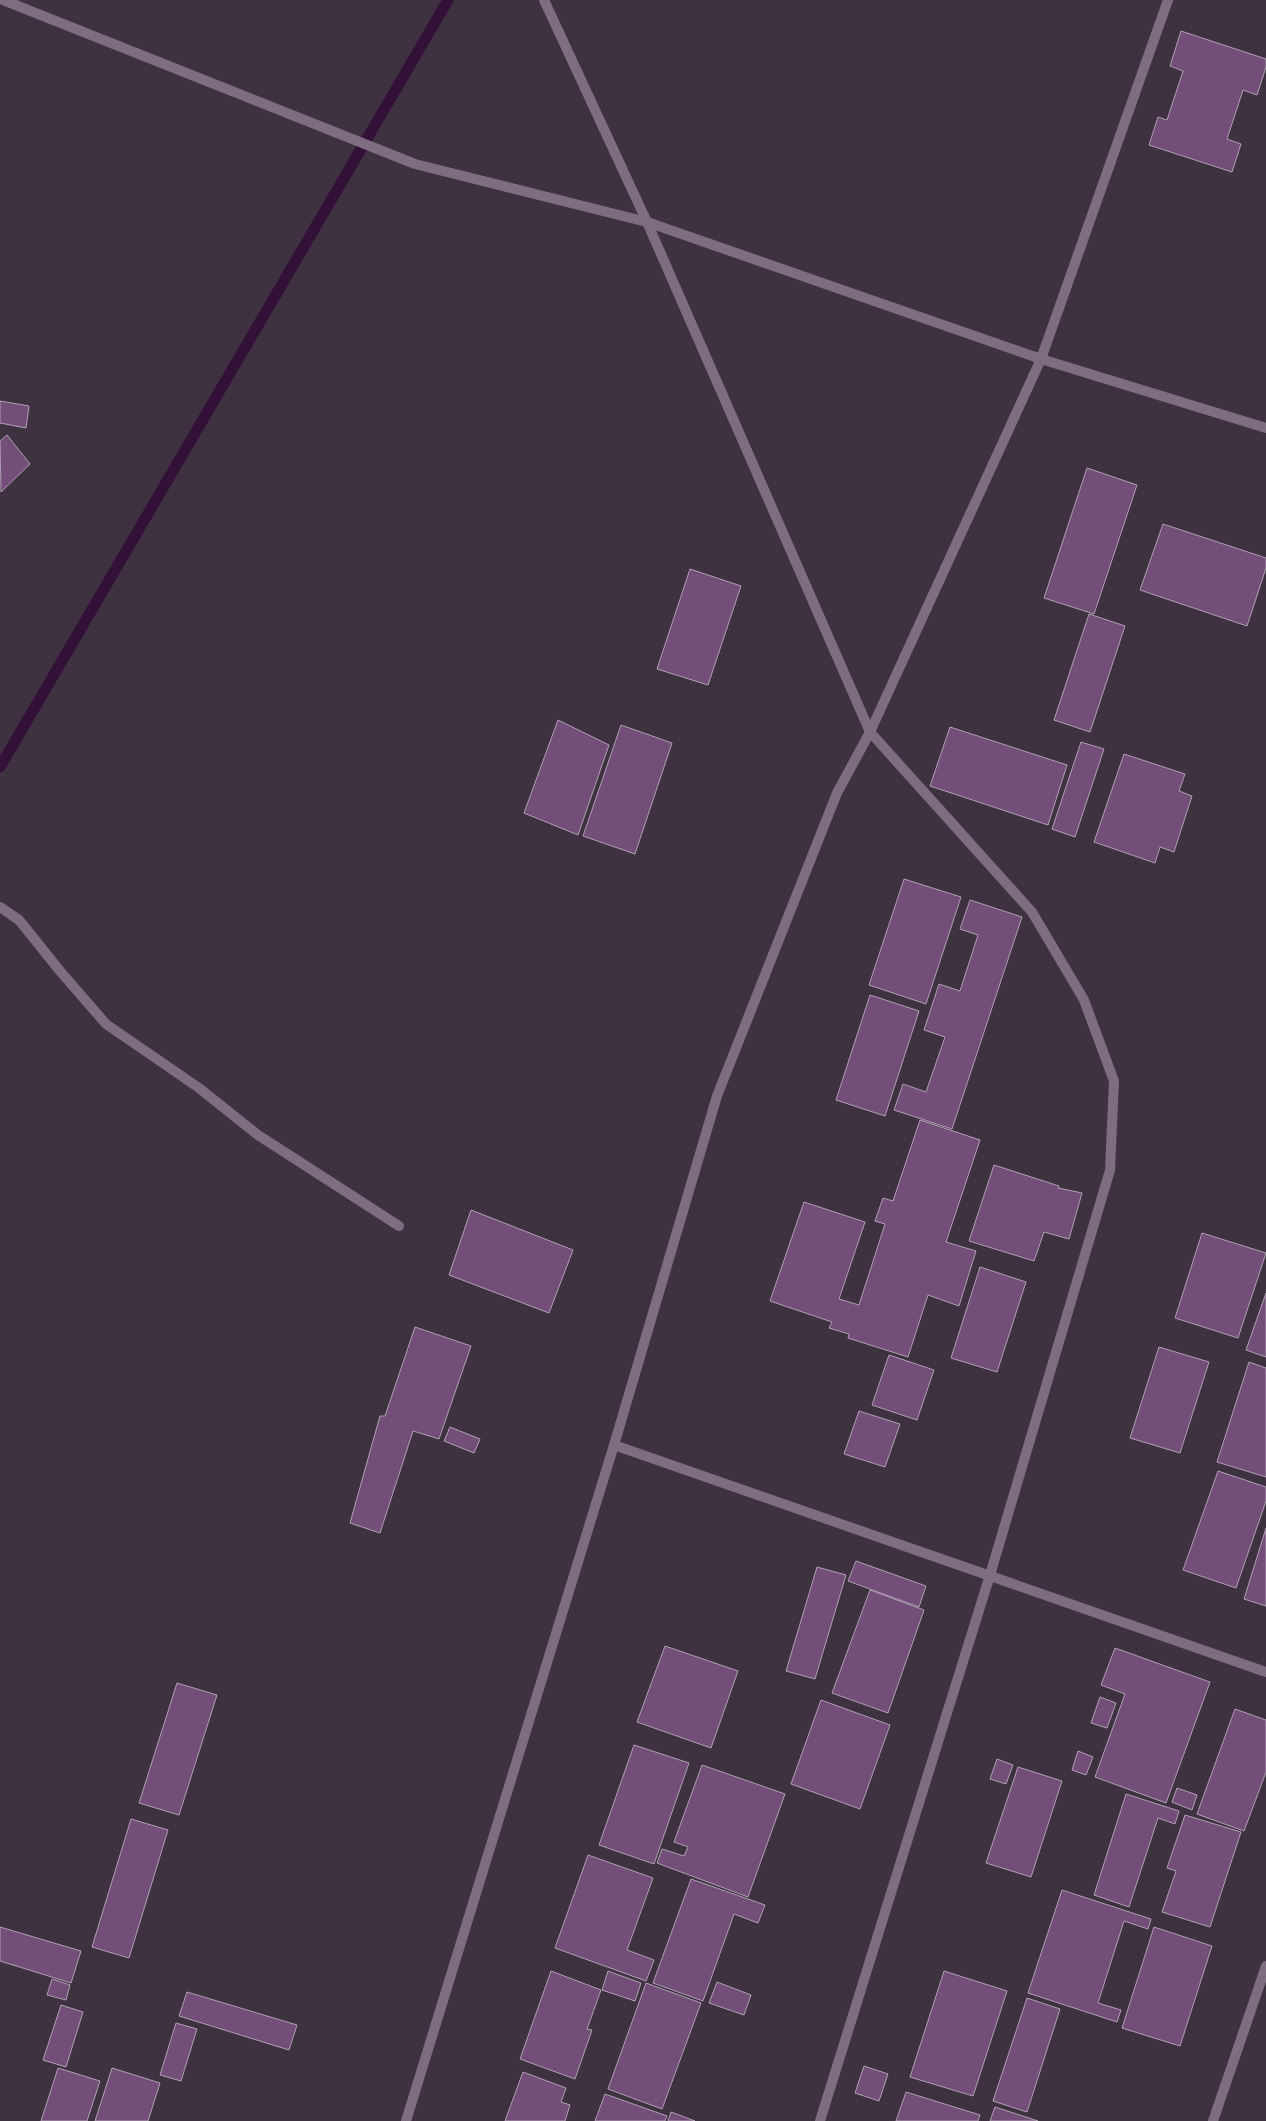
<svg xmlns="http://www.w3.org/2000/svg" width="1266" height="2121" viewBox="0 0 1266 2121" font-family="Karla,sans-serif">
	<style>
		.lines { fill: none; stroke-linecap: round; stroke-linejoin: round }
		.stream { stroke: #321038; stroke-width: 11 }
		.building { fill: #734e79; stroke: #b0a1b3 }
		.street { stroke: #7e6d81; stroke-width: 10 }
	</style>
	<rect width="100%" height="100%" fill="#3e3140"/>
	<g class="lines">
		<path class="stream" d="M 0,767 L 448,0"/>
	</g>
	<path class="building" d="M 1181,31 L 1266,59 L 1266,67 L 1257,95 L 1243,90 L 1227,139 L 1241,144 L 1232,172 L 1149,145 L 1158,117 L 1167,120 L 1183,71 L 1170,66 Z
		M 0,401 L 29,406 L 26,428 L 0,423 Z
		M 7,435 L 30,464 L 1,492 L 0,441 Z
		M 1087,468 L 1137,485 L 1094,614 L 1044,598 Z
		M 1163,524 L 1266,558 L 1266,568 L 1247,626 L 1140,590 Z
		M 690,569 L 741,586 L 708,685 L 657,669 Z
		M 1089,614 L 1125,626 L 1090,732 L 1054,720 Z
		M 558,720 L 609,745 L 578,835 L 524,813 Z
		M 621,725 L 672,743 L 635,854 L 583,836 Z
		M 950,727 L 1067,765 L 1048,825 L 930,786 Z
		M 1081,742 L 1104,749 L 1075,837 L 1052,829 Z
		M 1124,754 L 1185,774 L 1179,791 L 1192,796 L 1174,852 L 1160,847 L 1155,863 L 1094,842 Z
		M 904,879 L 961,897 L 926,1004 L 869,985 Z
		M 970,900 L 1022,917 L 952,1129 L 894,1110 L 903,1084 L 926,1092 L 945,1037 L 924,1030 L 939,984 L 960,991 L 978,935 L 960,929 Z
		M 870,995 L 919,1011 L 885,1116 L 836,1100 Z
		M 920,1120 L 980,1140 L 946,1242 L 976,1251 L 959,1306 L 928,1295 L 908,1357 L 848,1338 L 849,1334 L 829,1328 L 832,1322 L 770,1301 L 804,1202 L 865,1222 L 839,1299 L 859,1305 L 885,1224 L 875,1221 L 883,1198 L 893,1201 Z
		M 994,1165 L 1059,1186 L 1058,1188 L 1082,1193 L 1069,1239 L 1044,1232 L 1034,1261 L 969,1241 Z
		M 471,1210 L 573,1250 L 549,1313 L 449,1275 Z
		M 1202,1233 L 1266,1253 L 1238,1338 L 1175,1318 Z
		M 980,1267 L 1026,1282 L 997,1372 L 951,1358 Z
		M 1266,1293 L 1266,1357 L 1246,1350 Z
		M 415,1327 L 471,1346 L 439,1439 L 413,1431 L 380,1533 L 350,1523 L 380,1416 L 385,1416 Z
		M 1159,1347 L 1209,1362 L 1180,1453 L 1130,1438 Z
		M 889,1355 L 934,1370 L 917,1420 L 872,1405 Z
		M 1249,1362 L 1266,1368 L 1266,1477 L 1217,1462 Z
		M 859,1411 L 900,1424 L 885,1467 L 844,1454 Z
		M 450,1427 L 480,1439 L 474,1453 L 444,1441 Z
		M 1218,1471 L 1266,1487 L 1266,1501 L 1236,1588 L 1183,1570 Z
		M 1266,1528 L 1266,1606 L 1244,1599 Z
		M 856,1561 L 926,1586 L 919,1607 L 848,1581 Z
		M 817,1567 L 846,1575 L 815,1679 L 786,1671 Z
		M 870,1590 L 924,1610 L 888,1713 L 832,1693 Z
		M 665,1646 L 738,1671 L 711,1748 L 637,1722 Z
		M 1115,1648 L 1210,1682 L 1166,1803 L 1095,1777 L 1125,1694 L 1101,1685 Z
		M 177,1683 L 217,1695 L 179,1815 L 139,1803 Z
		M 1100,1697 L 1116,1703 L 1107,1728 L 1091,1723 Z
		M 821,1700 L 890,1725 L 860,1809 L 791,1784 Z
		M 1235,1709 L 1266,1720 L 1266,1772 L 1244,1831 L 1197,1814 Z
		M 634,1745 L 689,1763 L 654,1864 L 599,1845 Z
		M 1078,1751 L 1093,1757 L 1086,1775 L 1072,1770 Z
		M 997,1759 L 1013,1765 L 1006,1784 L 990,1779 Z
		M 702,1765 L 785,1794 L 748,1897 L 657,1863 L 662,1849 L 684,1856 L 688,1847 L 674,1842 Z
		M 1018,1767 L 1062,1781 L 1031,1877 L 986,1863 Z
		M 1177,1788 L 1197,1795 L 1192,1810 L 1172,1802 Z
		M 1126,1794 L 1179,1811 L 1175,1824 L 1158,1818 L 1129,1907 L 1094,1895 Z
		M 1185,1815 L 1241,1832 L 1210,1927 L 1162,1912 L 1176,1871 L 1167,1868 Z
		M 131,1819 L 168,1830 L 129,1958 L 92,1947 Z
		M 588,1855 L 653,1878 L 627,1950 L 654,1960 L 646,1981 L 555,1948 Z
		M 691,1879 L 765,1905 L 758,1923 L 734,1914 L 703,2001 L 653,1983 Z
		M 1062,1890 L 1151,1919 L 1148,1929 L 1124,1921 L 1098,2003 L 1121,2010 L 1117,2022 L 1028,1993 Z
		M 0,1927 L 81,1951 L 71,1983 L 0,1961 Z
		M 1154,1927 L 1212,1946 L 1180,2046 L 1122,2028 Z
		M 551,1971 L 601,1990 L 587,2029 L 592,2030 L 575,2079 L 520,2059 Z
		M 608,1971 L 641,1983 L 635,2001 L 602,1990 Z
		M 944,1971 L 1007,1991 L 973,2096 L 910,2077 Z
		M 52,1979 L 70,1985 L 66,2000 L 47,1995 Z
		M 717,1982 L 751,1995 L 744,2015 L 709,2003 Z
		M 646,1983 L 701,2003 L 662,2109 L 608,2089 Z
		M 187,1992 L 297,2025 L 289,2050 L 179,2016 Z
		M 1027,1998 L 1060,2009 L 1027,2112 L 993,2101 Z
		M 61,2005 L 83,2012 L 66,2067 L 43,2060 Z
		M 176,2023 L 197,2029 L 181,2081 L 160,2075 Z
		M 864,2066 L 888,2074 L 879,2101 L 855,2093 Z
		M 58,2068 L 100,2081 L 87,2121 L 41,2121 Z
		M 112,2068 L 160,2083 L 148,2121 L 95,2121 Z
		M 523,2072 L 566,2088 L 561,2102 L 570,2105 L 565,2121 L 505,2121 Z
		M 906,2092 L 980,2115 L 978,2121 L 896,2121 Z
		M 605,2094 L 667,2116 L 665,2121 L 595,2121 Z
		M 995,2107 L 1038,2121 L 990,2121 Z
		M 671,2112 L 695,2121 L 668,2121 Z"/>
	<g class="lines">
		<path class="street" d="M 3,0 L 415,164 L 647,222 L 1041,359 L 1266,428
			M 544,0 L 647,222 L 870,732 L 1032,912 L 1084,1000 L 1114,1081 L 1110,1170 L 990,1575 L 820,2121
			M 0,907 L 19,920 L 60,971 L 106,1024 L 199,1088 L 258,1135 L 399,1226
			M 614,1445 L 1266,1672
			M 406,2121 L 614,1445 L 717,1096 L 837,793 L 870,732 L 1041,359 L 1168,0
			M 1213,2121 L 1266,1966"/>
	</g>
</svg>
